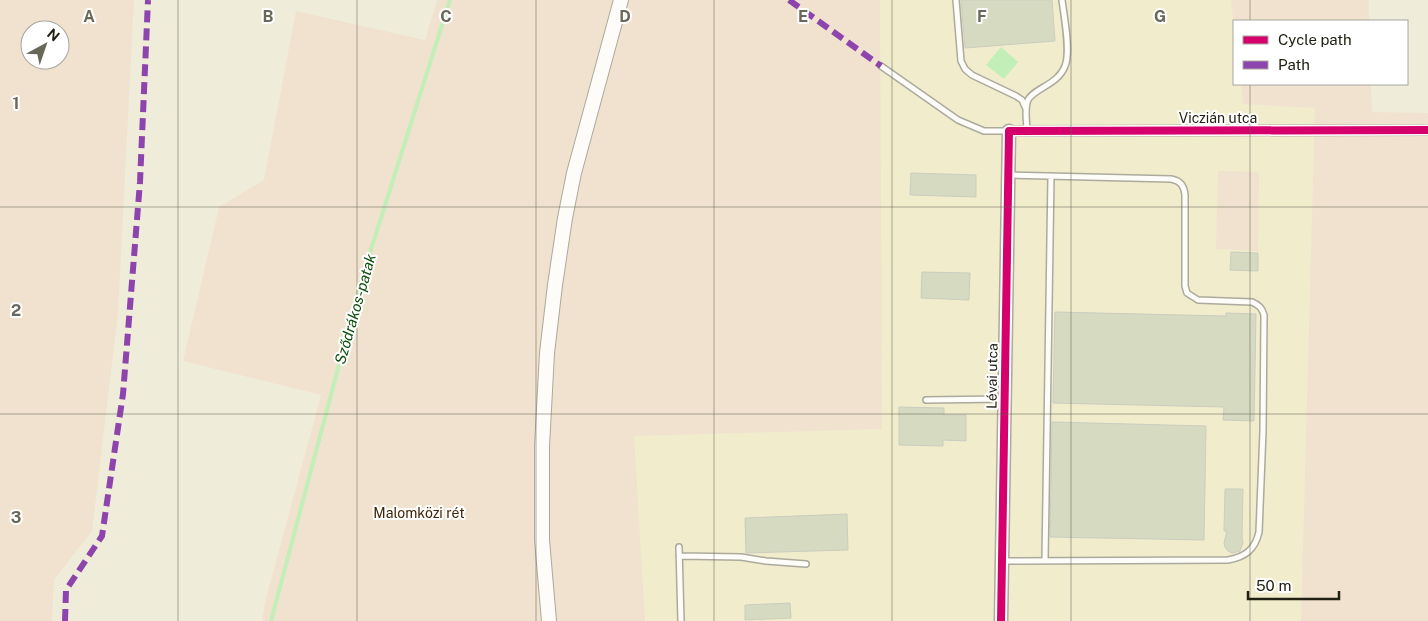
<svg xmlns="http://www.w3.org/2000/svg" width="1428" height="621" viewBox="0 0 1428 621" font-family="'Public Sans',sans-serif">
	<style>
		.built { fill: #f0eccc }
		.green { fill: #f0e2ce; fill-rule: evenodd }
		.water { fill: #c2eeb8 }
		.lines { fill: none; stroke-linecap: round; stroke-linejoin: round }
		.stream { stroke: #c2eeb8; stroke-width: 4 }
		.building { fill: #d6dac1; stroke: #cbcdbe }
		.service-casing { stroke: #acaa9c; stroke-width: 8 }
		.minor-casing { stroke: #acaa9c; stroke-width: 12 }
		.tertiary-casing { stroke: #acaa9c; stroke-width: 15 }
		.secondary-casing { stroke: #acaa9c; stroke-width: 16 }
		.service { stroke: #fdfcf9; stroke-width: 5 }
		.minor { stroke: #fdfcf9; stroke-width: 10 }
		.tertiary { stroke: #fdfcf9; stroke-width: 12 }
		.secondary { stroke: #fdfcf9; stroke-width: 14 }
		.quiet { stroke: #8e44ad; stroke-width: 6; stroke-dasharray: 12 6; stroke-linecap: butt }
		.cycleway-casing { stroke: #fff; stroke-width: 11 }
		.cycleway { stroke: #d6006c; stroke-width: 8 }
		.grid { fill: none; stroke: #696858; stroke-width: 1; stroke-opacity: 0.55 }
		.labels { text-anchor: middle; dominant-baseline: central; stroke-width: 4; stroke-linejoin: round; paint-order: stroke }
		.street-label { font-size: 14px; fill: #212012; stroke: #fff }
		.park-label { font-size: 14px; fill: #402509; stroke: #fff }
		.water-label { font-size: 15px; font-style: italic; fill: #0d4f0d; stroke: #fff }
		.grid-label { font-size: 16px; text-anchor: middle; font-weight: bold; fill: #696858; stroke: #fff; stroke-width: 4; stroke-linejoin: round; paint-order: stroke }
	</style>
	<rect width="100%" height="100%" fill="#efedda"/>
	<path class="built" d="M 880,0 L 1231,0 L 1234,27 L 1234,84 L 1241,84 L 1243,104 L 1315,108 L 1301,621 L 645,621 L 634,436 L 882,429 Z"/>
	<path class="green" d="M 0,0 L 134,0 L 118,313 L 92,531 L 54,580 L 52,621 L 0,621 ZM 30,30 L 60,30 L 60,60 L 30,60 Z
		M 437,0 L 880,0 L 882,429 L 634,436 L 645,621 L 262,621 L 265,602 L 321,395 L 183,361 L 219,207 L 264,180 L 296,11 L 425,40 Z
		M 1231,0 L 1369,0 L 1369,21 L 1234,21 L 1234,27 Z
		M 1241,84 L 1371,84 L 1372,112 L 1428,113 L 1428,621 L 1301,621 L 1315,108 L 1243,104 Z
		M 1218,171 L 1259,172 L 1258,251 L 1216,249 Z"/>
	<path class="water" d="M 1001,47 L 1018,62 L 1004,79 L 986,65 Z"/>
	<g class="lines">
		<path class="stream" d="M 271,621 L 362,278 L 450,0"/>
	</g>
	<path class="building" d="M 961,0 L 1052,0 L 1055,41 L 965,48 Z
		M 911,173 L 976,175 L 976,197 L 910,195 Z
		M 1231,252 L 1258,253 L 1258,271 L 1230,270 Z
		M 922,272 L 970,273 L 969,300 L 921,298 Z
		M 1055,312 L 1226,316 L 1226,313 L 1256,314 L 1254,421 L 1223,420 L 1224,407 L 1053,403 Z
		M 899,407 L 944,408 L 944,415 L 966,415 L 966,441 L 943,440 L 943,446 L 899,445 Z
		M 1052,422 L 1206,426 L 1204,540 L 1050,537 Z
		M 1225,489 L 1243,489 L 1242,537 L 1243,543 L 1240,551 L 1232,553 L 1228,551 L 1225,547 L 1224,543 L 1227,531 L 1224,531 Z
		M 847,514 L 848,550 L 746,553 L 745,518 Z
		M 790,603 L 791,618 L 745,620 L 745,605 Z"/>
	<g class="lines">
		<defs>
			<path id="service" d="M 956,0 L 961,61 L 965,69 L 972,75 L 1016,96 L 1022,100 L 1026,109
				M 881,66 L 958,120 L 984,131 L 1008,131
				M 1027,131 C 1027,122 1024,109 1028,100 C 1034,88 1058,85 1065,66 C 1071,52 1064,16 1062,0
				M 926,400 L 1004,399
				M 679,547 L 681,621
				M 679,556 L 741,557 L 766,561 L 806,564
				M 1045,560 L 1051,176
				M 1003,561 L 1228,560 C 1245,557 1255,550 1259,532 L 1263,431 L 1264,315 C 1262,308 1259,305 1252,302 L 1198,300 L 1187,293 L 1185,286 L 1185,195 C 1184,186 1181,181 1171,179 L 1009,175"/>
			<path id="minor" d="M 1009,131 L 1428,130"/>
			<path id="tertiary" d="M 1001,621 L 1009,131"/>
			<path id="secondary" d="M 549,621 L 542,540 L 542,446 L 547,353 L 555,285 L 565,218 L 574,173 L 621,0"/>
		</defs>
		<use href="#service" class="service-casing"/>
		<use href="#minor" class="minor-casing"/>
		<use href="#tertiary" class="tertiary-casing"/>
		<use href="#secondary" class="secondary-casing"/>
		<use href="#service" class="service"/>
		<use href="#minor" class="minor"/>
		<use href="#tertiary" class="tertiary"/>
		<use href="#secondary" class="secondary"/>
		<path class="quiet" d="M 789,0 L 881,66
			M 65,621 L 66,590 L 102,536 L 123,394 L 140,182 L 148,0"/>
		<defs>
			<path id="cycleway" d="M 1001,621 L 1009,131 L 1428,130"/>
		</defs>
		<use href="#cycleway" class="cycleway-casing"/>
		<use href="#cycleway" class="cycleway"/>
	</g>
	<path class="grid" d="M 178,0 L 178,621M 357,0 L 357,621M 536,0 L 536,621M 714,0 L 714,621M 892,0 L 892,621M 1071,0 L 1071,621M 1250,0 L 1250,21M 1250,84 L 1250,621M 0,207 L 1428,207M 0,414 L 1428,414"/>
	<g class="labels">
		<g class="street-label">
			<text x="1218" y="118">Viczián utca</text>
			<text transform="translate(992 376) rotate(-89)">Lévai utca</text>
		</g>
		<g class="park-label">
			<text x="419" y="513">Malomközi rét</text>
		</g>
		<g class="water-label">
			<text transform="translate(355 309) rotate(-74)">Sződrákos-patak</text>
		</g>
	</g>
	<g class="grid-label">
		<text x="89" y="22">A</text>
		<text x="268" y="22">B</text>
		<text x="446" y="22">C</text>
		<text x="625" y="22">D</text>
		<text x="803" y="22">E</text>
		<text x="982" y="22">F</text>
		<text x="1160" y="22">G</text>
		<text x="16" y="109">1</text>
		<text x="16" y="316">2</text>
		<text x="16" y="523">3</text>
	</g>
	<rect x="1233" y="20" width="175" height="65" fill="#ffffff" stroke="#a6a6a0"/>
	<rect x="1243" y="36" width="25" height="8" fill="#d6006c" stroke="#a6a6a0"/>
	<text x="1278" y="45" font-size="15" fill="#212012">Cycle path</text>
	<rect x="1243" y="61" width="25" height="8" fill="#8e44ad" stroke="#a6a6a0"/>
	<text x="1278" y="70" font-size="15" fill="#212012">Path</text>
	<g transform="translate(45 45) rotate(40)"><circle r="24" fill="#ffffff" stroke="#a6a6a0"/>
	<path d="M0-4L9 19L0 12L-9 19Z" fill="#696858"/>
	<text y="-8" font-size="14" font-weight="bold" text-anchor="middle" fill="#212012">N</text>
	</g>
	<path d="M1248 591v8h91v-8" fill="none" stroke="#212012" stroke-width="2.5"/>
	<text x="1256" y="591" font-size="15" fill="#212012" stroke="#ffffff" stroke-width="4" paint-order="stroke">50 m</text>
</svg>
